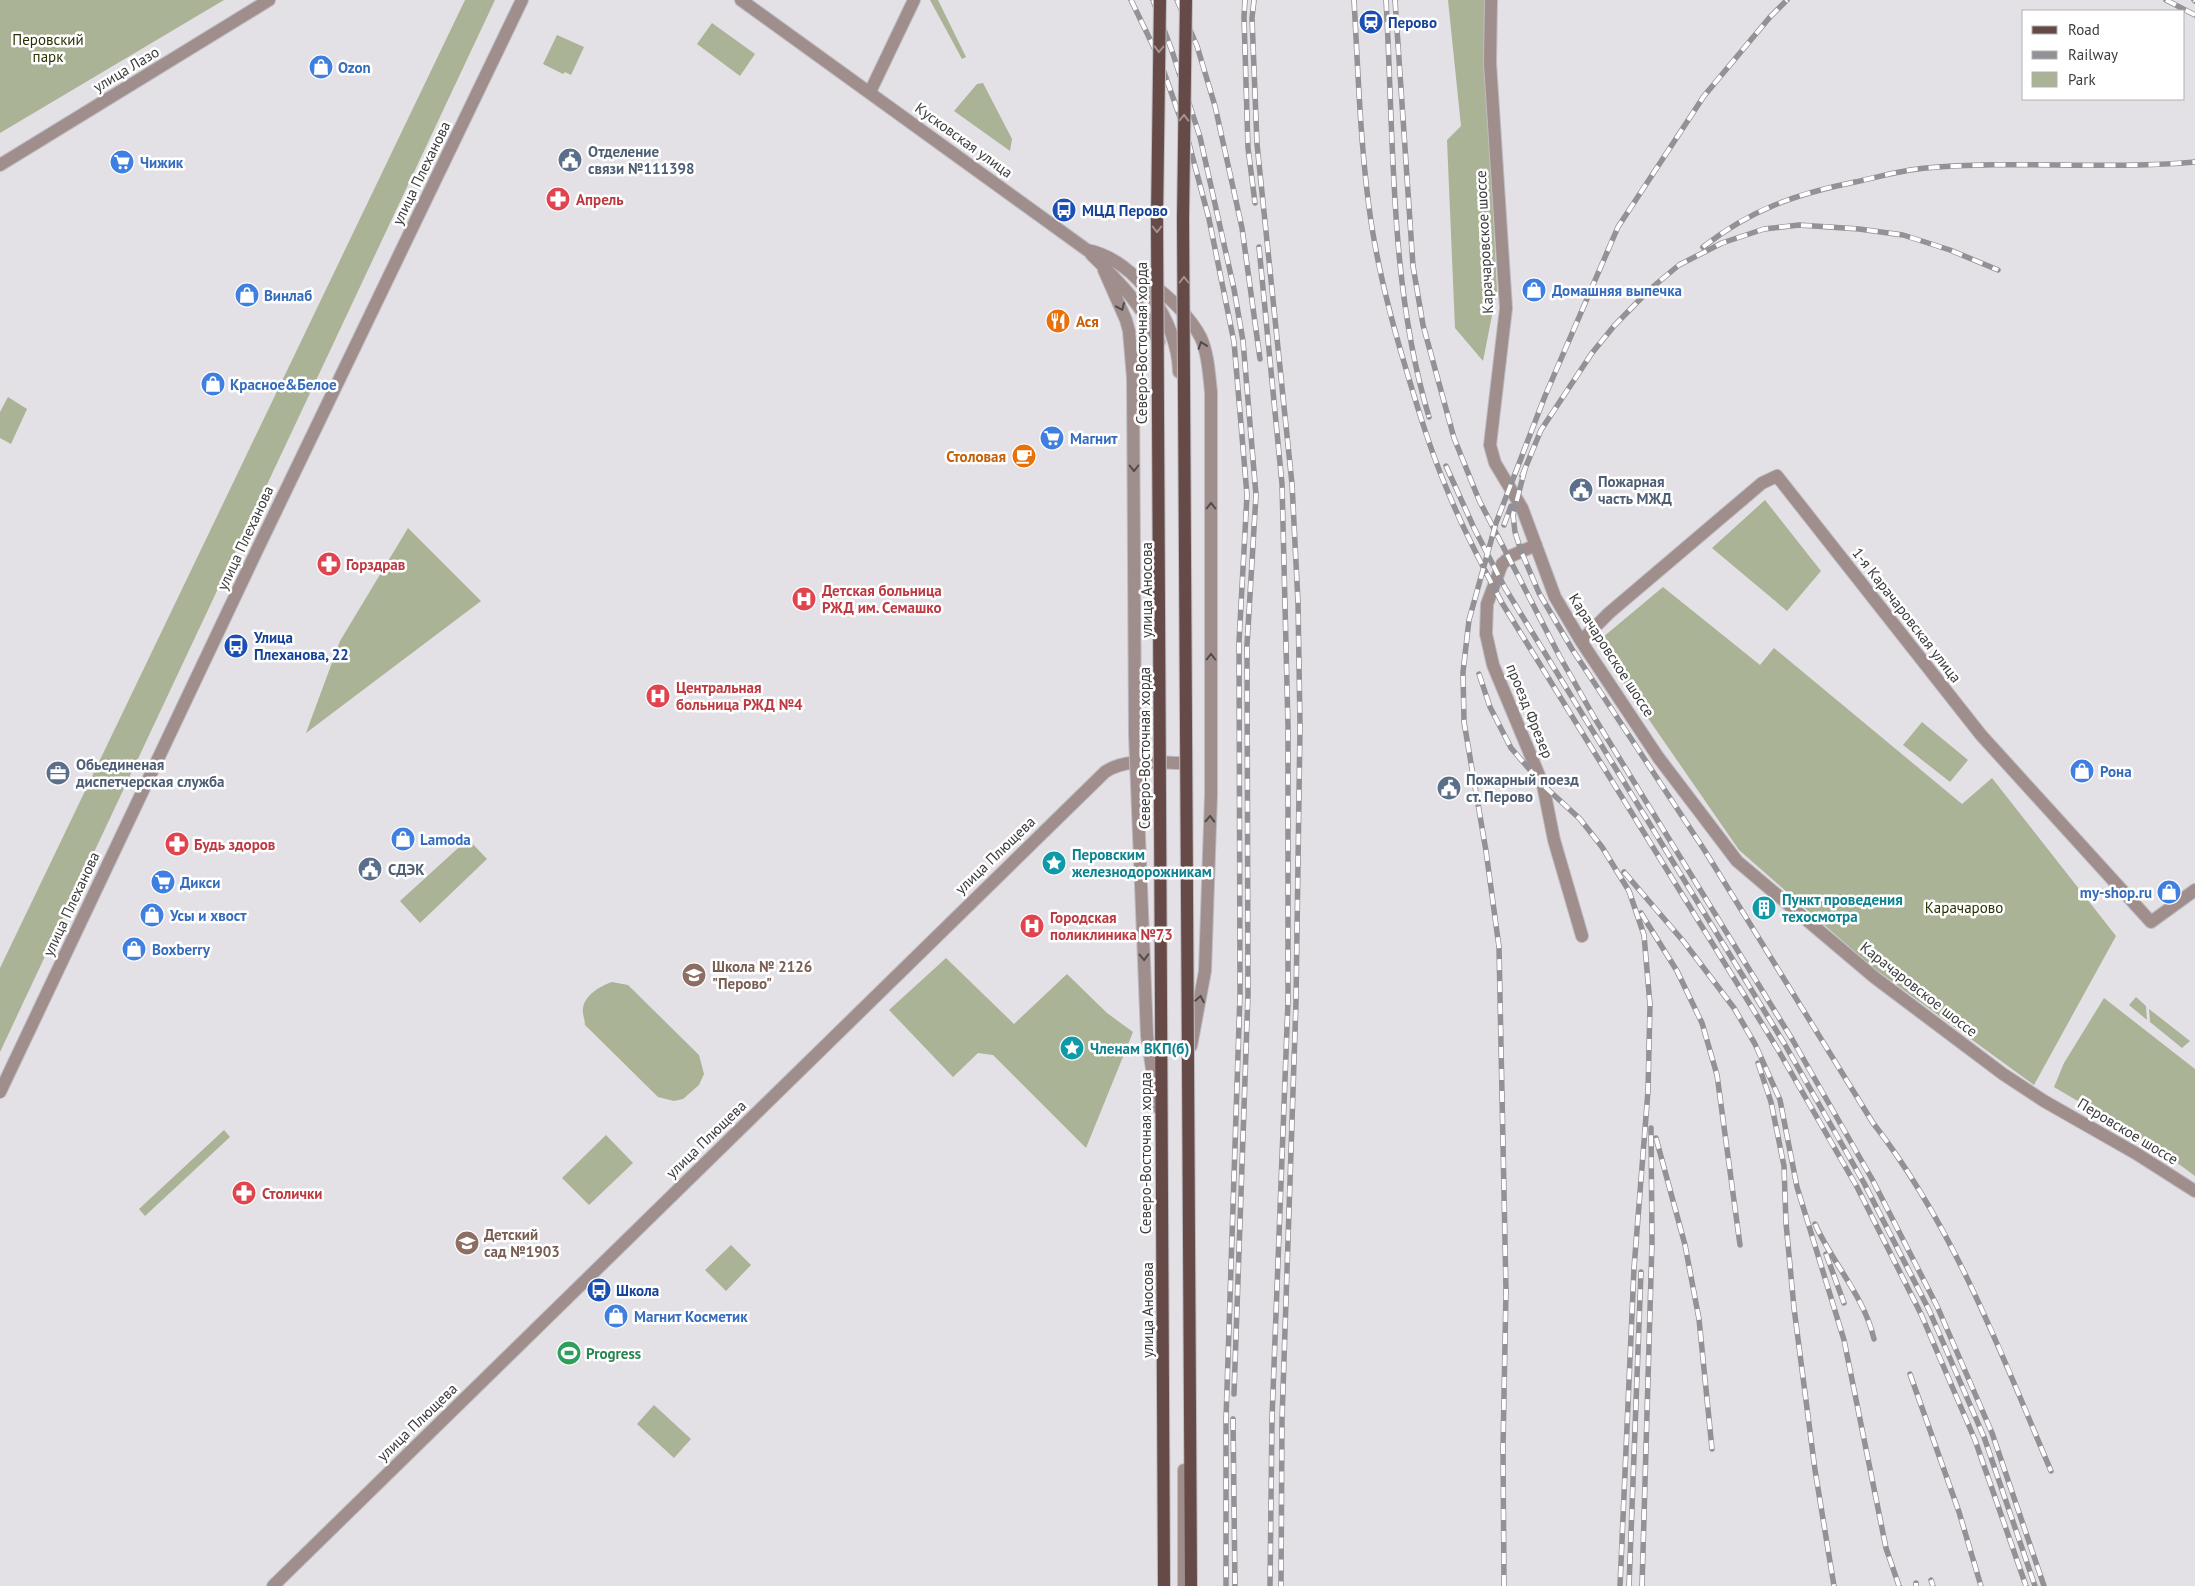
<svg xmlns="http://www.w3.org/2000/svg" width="2195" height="1586" viewBox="0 0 2195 1586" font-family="'PT Sans',sans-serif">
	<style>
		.green { fill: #abb396 }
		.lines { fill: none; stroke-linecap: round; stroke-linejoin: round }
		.minor-casing { stroke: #bebcc1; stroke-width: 14 }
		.major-casing { stroke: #bebcc1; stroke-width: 14 }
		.minor { stroke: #9f8e8c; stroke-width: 12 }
		.major { stroke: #664a47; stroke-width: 12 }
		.rail-casing { stroke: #939195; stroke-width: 5.5 }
		.rail { stroke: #fff; stroke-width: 4; stroke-dasharray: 11; stroke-linecap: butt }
		.minor-bridge-casing { stroke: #bebcc1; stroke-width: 14; stroke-linecap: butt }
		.major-bridge-casing { stroke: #bebcc1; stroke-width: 14; stroke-linecap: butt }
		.minor-bridge { stroke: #9f8e8c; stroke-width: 12 }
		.major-bridge { stroke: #664a47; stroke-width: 12 }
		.oneway { stroke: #a39291 }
		.oneway2 { stroke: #504c4d }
		.labels { text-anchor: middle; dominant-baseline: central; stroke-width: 5; stroke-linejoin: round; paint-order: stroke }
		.transit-label { font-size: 15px; font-weight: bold; fill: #164399; stroke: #fff; text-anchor: start }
		.park-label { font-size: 15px; fill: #2a3300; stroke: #fff }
		.shop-label { font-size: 15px; font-weight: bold; fill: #366cbe; stroke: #fff; text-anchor: start }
		.street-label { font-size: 15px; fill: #3c3b3d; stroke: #fff }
		.service-label { font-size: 15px; font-weight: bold; fill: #4e5e75; stroke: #fff; text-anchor: start }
		.health-label { font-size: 15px; font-weight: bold; fill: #be3a42; stroke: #fff; text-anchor: start }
		.food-label { font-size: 15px; font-weight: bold; fill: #c56008; stroke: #fff; text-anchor: start }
		.culture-label { font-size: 15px; font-weight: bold; fill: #0d838f; stroke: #fff; text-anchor: start }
		.education-label { font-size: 15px; font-weight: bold; fill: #785e54; stroke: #fff; text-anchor: start }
		.leisure-label { font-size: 15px; font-weight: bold; fill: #27864d; stroke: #fff; text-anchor: start }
	</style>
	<rect width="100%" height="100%" fill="#e3e0e6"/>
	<path class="green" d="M 0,0 L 224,0 L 0,133 Z
		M 465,0 L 495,0 L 0,1052 L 0,968 Z
		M 930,0 L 938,0 L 966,57 L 962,59 Z
		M 1448,0 L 1487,0 L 1485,48 L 1497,290 L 1483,361 L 1455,328 L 1447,140 L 1461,126 Z
		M 712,23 L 755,54 L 740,76 L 697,44 Z
		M 557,35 L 584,47 L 571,75 L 565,72 L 563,74 L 543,64 Z
		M 983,83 L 1012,139 L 1010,151 L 954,111 L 977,84 Z
		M 8,397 L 27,409 L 11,444 L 0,438 L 0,412 Z
		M 1765,500 L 1821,571 L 1787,611 L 1712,548 Z
		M 408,528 L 481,601 L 306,733 L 340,641 Z
		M 1663,587 L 1760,665 L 1774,648 L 1962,804 L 1992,778 L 2116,936 L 2034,1085 L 1872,967 L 1739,850 L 1596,643 Z
		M 1922,722 L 1968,760 L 1950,782 L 1903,745 Z
		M 468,839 L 487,859 L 420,923 L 400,901 Z
		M 946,958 L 1014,1024 L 1067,974 L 1107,1013 L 1133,1032 L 1086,1148 L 993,1055 L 978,1053 L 953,1077 L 889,1010 Z
		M 612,982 L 628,985 L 699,1055 L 704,1074 L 699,1085 L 683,1099 L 674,1101 L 658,1097 L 585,1025 C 585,1020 582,1013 583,1008 C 585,995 600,986 612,982 Z
		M 2136,997 L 2146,1006 L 2147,1020 L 2129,1005 Z
		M 2104,998 L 2195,1069 L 2195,1176 L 2157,1148 L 2054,1087 L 2064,1063 Z
		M 2149,1009 L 2190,1041 L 2182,1048 L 2150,1022 Z
		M 224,1130 L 230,1137 L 145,1216 L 139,1209 Z
		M 606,1135 L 633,1163 L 589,1205 L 562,1178 Z
		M 731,1245 L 751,1265 L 726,1291 L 705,1270 Z
		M 654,1405 L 691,1439 L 674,1458 L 637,1424 Z"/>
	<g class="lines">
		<defs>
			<path id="minor" d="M 741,0 L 1087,250 C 1138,260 1178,323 1179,372
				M 1491,0 L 1490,63 L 1506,308 L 1490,445 L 1495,463 L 1522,508 L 1555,597 L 1581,641 L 1658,757 L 1737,861 L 1874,977 L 2003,1074 L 2044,1101 L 2137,1154 L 2195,1191
				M 870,92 L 914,0
				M 0,165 L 269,0
				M 1091,254 C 1121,284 1140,302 1159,342
				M 1104,270 L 1126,320 L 1129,331 L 1133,378 L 1134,559
				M 1151,284 C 1169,296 1191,318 1201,338 C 1208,354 1209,374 1211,392 L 1211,795 L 1205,971 L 1191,1046
				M 1536,545 L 1511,556 L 1502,564 L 1487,604 L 1486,634 L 1493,665 L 1543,785 L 1554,840 L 1582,936
				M 1581,641 L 1609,613 L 1762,483 L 1777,476 L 1981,735 L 2151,922 L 2195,890
				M 0,1092 L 258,548 L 522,0
				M 1184,1470 L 1184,1586
				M 273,1586 L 1105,772 C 1126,757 1158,763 1183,763"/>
			<path id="major" d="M 1188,1064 L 1191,1586"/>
		</defs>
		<use href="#minor" class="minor-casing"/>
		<use href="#major" class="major-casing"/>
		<use href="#minor" class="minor"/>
		<use href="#major" class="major"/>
		<defs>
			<path id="rail" d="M 1131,0 L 1159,58 L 1188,140 L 1209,219 L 1234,342 L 1247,495 L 1239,642 L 1240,994 L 1226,1419 L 1226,1586
				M 1153,0 L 1172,51 L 1200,137 L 1234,289 L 1243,341 L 1256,495 L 1247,645 L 1248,994 L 1234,1394
				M 1177,0 L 1197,46 L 1215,106 L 1242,228 L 1260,359
				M 1245,0 L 1244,17 L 1248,148 L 1255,203
				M 1254,0 L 1252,18 L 1257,144 L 1292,484 L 1298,602 L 1300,726 L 1296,1002 L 1282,1420 L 1281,1586
				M 1354,0 C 1358,69 1360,139 1369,207 C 1376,262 1390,316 1406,369 C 1418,409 1430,449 1446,487 C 1462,527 1482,565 1502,603 L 1777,1048 L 1857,1187 L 1921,1314 L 1975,1440 L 2026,1586
				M 1386,0 C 1394,137 1389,285 1429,417
				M 1395,0 L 1413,266 L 1423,325 L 1454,438 L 1479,500 L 1560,657 L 1594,717 L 1792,1039 L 1872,1179 L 1937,1306 L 1992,1433 L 2044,1586
				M 2166,0 L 2195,15
				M 2194,0 L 2195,1
				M 1259,247 L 1282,484 L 1288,726 L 1288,1001 L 1272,1418 L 1270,1586
				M 1703,247 C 1752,209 1796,194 1855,182 C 1878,177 1902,170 1926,168 C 2015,160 2106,170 2195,162
				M 1446,466 L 1474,528 L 1505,588 L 1784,1043 L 1864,1183 L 1929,1310 L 1984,1437 L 2035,1586
				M 1525,469 L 1513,515 L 1515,532 L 1521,551 L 1539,593 L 1572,649 L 1705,851 L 1873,1123 C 1954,1227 2000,1351 2051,1471
				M 1522,476 L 1541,430 L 1592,353 L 1614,326 L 1649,290 L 1679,265 L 1722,243 L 1764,229 L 1799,225 L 1859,229 L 1903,235 L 1950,250 L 1998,270
				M 1504,525 L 1511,506
				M 1479,674 L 1490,707 L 1511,748 L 1543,785 L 1580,819 L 1602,847 L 1629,891 L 1644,935 L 1650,1005 L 1648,1091 L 1634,1268 L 1620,1586
				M 1624,872 L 1684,942 L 1734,1008 L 1755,1044 L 1780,1100 L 1797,1187 L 1844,1340 L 1886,1548 L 1899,1586
				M 1641,913 L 1677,971 L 1702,1023 L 1717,1075 L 1740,1245
				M 1758,1063 L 1771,1102 L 1784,1166 L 1786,1223 L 1794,1308 L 1815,1470 L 1834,1586
				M 1656,1138 L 1685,1245 L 1699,1319 L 1712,1449
				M 1815,1224 C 1833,1264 1864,1296 1874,1339
				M 1826,1254 L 1844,1303
				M 1910,1374 L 1959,1512 L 1981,1586
				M 1233,1419 L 1235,1586
				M 1931,1580 L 1933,1586
				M 1916,1583 L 1916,1586
				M 1504,1586 L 1503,1448 L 1506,1291 L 1499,947 L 1486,851 L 1464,722 L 1463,672 L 1469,620 L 1496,523 L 1545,396 L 1618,227 L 1704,96 L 1770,17 L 1787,0
				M 1629,1586 L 1641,1272
				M 1642,1586 L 1652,1242 L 1651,1128"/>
		</defs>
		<use href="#rail" class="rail-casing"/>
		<use href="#rail" class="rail"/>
		<defs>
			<path id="minor-bridge" d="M 1134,559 L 1135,735 L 1147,1036 L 1158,1108"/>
			<path id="major-bridge" d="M 1160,0 L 1157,218 L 1164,1586
				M 1186,0 L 1183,219 L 1188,1064"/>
		</defs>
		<use href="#minor-bridge" class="minor-bridge-casing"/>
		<use href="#major-bridge" class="major-bridge-casing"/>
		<use href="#minor-bridge" class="minor-bridge"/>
		<use href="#major-bridge" class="major-bridge"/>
	</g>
	<defs><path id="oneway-chevron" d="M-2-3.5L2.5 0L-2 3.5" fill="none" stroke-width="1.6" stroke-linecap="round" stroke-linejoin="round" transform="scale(1.25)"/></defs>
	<g class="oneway">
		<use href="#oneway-chevron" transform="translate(1159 49) rotate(92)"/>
		<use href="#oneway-chevron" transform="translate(1184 118) rotate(-89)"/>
		<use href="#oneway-chevron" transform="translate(1157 229) rotate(90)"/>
		<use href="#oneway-chevron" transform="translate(1184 280) rotate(-90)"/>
	</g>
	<g class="oneway2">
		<use href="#oneway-chevron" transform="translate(1121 307) rotate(67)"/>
		<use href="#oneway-chevron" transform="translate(1202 345) rotate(-109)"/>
		<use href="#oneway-chevron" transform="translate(1134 468) rotate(90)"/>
		<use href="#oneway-chevron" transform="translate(1211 506) rotate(-90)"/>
		<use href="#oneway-chevron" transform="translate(1211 657) rotate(-90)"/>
		<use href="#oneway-chevron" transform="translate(1210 819) rotate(-88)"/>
		<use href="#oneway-chevron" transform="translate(1144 957) rotate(88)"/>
		<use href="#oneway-chevron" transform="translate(1200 999) rotate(-80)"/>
	</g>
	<defs>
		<symbol id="station-disc" viewBox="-11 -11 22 22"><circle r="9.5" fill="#1a4fb4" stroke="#fff"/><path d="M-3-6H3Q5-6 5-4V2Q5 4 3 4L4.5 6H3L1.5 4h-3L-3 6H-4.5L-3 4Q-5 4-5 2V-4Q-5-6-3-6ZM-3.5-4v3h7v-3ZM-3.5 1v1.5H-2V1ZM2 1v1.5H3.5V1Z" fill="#fff"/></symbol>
		<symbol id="shop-disc" viewBox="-11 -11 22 22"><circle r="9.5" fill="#3f7fe0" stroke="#fff"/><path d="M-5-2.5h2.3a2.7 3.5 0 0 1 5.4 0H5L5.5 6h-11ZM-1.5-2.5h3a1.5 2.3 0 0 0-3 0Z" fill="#fff"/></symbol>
		<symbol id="civic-disc" viewBox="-11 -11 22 22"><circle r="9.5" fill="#5c6f8a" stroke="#fff"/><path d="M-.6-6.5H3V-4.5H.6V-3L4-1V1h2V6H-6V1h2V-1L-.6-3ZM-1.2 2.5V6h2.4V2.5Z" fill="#fff"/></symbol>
		<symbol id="supermarket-disc" viewBox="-11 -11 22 22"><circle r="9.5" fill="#3f7fe0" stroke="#fff"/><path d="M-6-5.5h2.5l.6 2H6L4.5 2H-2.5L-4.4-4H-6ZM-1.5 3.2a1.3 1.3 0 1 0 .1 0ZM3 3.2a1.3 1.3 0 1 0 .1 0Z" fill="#fff"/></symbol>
		<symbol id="pharmacy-disc" viewBox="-11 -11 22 22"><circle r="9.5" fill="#e0444e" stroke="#fff"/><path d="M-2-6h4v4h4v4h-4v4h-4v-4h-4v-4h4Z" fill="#fff"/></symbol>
		<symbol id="bus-disc" viewBox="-11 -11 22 22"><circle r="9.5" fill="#1a4fb4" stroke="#fff"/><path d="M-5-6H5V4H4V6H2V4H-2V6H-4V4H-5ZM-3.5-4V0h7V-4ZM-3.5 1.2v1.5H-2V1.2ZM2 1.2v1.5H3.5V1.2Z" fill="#fff"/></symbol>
		<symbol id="restaurant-disc" viewBox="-11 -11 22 22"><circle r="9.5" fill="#e8710a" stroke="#fff"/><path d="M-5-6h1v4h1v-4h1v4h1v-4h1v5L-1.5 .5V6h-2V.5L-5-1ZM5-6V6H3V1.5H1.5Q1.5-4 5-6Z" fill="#fff"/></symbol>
		<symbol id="cafe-disc" viewBox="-11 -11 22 22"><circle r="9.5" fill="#e8710a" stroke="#fff"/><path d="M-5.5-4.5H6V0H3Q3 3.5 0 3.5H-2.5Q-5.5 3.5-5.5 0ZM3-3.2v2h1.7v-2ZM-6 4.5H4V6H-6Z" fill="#fff"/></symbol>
		<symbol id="hospital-disc" viewBox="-11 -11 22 22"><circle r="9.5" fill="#e0444e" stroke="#fff"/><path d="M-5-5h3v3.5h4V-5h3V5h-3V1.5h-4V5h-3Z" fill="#fff"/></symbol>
		<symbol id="office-disc" viewBox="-11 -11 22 22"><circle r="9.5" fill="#5c6f8a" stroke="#fff"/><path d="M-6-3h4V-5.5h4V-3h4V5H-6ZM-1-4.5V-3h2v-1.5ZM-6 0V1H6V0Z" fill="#fff"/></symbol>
		<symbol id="sight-disc" viewBox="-11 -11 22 22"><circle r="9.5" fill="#0f9aa8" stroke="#fff"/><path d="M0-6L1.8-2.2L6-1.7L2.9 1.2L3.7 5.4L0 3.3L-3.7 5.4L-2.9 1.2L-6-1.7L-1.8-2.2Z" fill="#fff"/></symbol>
		<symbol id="building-disc" viewBox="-11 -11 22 22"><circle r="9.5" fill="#0f9aa8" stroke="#fff"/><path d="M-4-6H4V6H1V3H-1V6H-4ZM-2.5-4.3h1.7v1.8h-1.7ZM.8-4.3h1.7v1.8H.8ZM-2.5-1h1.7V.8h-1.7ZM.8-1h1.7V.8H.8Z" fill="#fff"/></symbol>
		<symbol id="school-disc" viewBox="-11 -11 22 22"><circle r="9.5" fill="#8d6e63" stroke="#fff"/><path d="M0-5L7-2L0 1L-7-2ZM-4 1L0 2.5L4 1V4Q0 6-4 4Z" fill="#fff"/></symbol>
		<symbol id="stadium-disc" viewBox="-11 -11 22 22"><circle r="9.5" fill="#2e9e5b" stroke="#fff"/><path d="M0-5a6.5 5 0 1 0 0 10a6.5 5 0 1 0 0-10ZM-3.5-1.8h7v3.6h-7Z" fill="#fff"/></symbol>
	</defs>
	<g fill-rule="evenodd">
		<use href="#station-disc" x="1357" y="8" width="28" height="28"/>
		<use href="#shop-disc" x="307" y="53" width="28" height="28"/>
		<use href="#civic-disc" x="556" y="146" width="28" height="28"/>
		<use href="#supermarket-disc" x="108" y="148" width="28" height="28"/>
		<use href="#pharmacy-disc" x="544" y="185" width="28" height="28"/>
		<use href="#bus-disc" x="1050" y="196" width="28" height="28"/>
		<use href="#shop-disc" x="1520" y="276" width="28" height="28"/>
		<use href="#shop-disc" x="233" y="281" width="28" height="28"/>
		<use href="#restaurant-disc" x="1044" y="307" width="28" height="28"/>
		<use href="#shop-disc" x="199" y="370" width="28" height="28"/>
		<use href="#supermarket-disc" x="1038" y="424" width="28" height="28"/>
		<use href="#cafe-disc" x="1010" y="442" width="28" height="28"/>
		<use href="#civic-disc" x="1567" y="476" width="28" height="28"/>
		<use href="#pharmacy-disc" x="315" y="550" width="28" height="28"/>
		<use href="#hospital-disc" x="790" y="585" width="28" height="28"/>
		<use href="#bus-disc" x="222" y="632" width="28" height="28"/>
		<use href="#hospital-disc" x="644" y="682" width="28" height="28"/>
		<use href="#shop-disc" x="2068" y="757" width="28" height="28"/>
		<use href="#office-disc" x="44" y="759" width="28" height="28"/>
		<use href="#civic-disc" x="1435" y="774" width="28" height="28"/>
		<use href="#shop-disc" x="389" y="825" width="28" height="28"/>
		<use href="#pharmacy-disc" x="163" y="830" width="28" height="28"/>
		<use href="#sight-disc" x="1040" y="849" width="28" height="28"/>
		<use href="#civic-disc" x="356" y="855" width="28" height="28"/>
		<use href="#supermarket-disc" x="149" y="868" width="28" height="28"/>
		<use href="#shop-disc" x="2155" y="878" width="28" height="28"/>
		<use href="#building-disc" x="1750" y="894" width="28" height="28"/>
		<use href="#shop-disc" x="138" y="901" width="28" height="28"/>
		<use href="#hospital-disc" x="1018" y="912" width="28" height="28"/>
		<use href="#shop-disc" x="120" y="935" width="28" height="28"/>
		<use href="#school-disc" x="680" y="961" width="28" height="28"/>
		<use href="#sight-disc" x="1058" y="1034" width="28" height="28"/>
		<use href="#pharmacy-disc" x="230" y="1179" width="28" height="28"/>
		<use href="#school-disc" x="453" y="1229" width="28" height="28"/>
		<use href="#bus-disc" x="585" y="1276" width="28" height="28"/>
		<use href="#shop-disc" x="602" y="1302" width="28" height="28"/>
		<use href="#stadium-disc" x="555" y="1339" width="28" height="28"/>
	</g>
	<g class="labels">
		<g class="transit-label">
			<text x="1388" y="22">Перово</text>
			<text x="1082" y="210">МЦД Перово</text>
			<text x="254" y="637">Улица<tspan x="254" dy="17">Плеханова, 22</tspan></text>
			<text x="616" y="1290">Школа</text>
		</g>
		<g class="park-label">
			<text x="48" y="39">Перовский<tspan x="48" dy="17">парк</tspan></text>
			<text x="1964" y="907">Карачарово</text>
		</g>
		<g class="shop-label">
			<text x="338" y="67">Ozon</text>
			<text x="140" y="162">Чижик</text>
			<text x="1552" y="290">Домашняя выпечка</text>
			<text x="264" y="295">Винлаб</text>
			<text x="230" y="384">Красное&amp;Белое</text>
			<text x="1070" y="438">Магнит</text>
			<text x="2100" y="771">Рона</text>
			<text x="420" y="839">Lamoda</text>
			<text x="180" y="882">Дикси</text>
			<text x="2152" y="892" text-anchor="end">my-shop.ru</text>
			<text x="170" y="915">Усы и хвост</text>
			<text x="152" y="949">Boxberry</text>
			<text x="634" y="1316">Магнит Косметик</text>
		</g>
		<g class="street-label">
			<text transform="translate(126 69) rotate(-31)">улица Лазо</text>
			<text transform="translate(964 140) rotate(36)">Кусковская улица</text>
			<text transform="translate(421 173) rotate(-64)">улица Плеханова</text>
			<text transform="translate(1484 242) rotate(-93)">Карачаровское шоссе</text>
			<text transform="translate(1141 343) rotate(-90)">Северо-Восточная хорда</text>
			<text transform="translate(245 538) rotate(-65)">улица Плеханова</text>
			<text transform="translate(1146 590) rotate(-90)">улица Аносова</text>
			<text transform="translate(1907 615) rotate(52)">1-я Карачаровская улица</text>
			<text transform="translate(1612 655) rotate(57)">Карачаровское шоссе</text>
			<text transform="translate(1530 711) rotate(68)">проезд Фрезер</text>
			<text transform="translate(1144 748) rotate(-90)">Северо-Восточная хорда</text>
			<text transform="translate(995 855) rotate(-44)">улица Плющева</text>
			<text transform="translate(71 904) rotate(-65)">улица Плеханова</text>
			<text transform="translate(1919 989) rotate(38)">Карачаровское шоссе</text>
			<text transform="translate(2128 1131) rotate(31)">Перовское шоссе</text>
			<text transform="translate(706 1139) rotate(-44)">улица Плющева</text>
			<text transform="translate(1145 1153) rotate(-90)">Северо-Восточная хорда</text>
			<text transform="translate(1147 1310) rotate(-90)">улица Аносова</text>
			<text transform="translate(417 1422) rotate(-44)">улица Плющева</text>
		</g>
		<g class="service-label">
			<text x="588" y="151">Отделение<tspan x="588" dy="17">связи №111398</tspan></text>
			<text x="1598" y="481">Пожарная<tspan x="1598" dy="17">часть МЖД</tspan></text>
			<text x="76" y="764">Обьединеная<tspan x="76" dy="17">диспетчерская служба</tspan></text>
			<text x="1466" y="779">Пожарный поезд<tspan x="1466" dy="17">ст. Перово</tspan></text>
			<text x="388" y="869">СДЭК</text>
		</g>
		<g class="health-label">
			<text x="576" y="199">Апрель</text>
			<text x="346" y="564">Горздрав</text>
			<text x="822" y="590">Детская больница<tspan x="822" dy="17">РЖД им. Семашко</tspan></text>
			<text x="676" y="687">Центральная<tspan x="676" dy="17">больница РЖД №4</tspan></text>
			<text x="194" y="844">Будь здоров</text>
			<text x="1050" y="917">Городская<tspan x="1050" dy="17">поликлиника №73</tspan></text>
			<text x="262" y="1193">Столички</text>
		</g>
		<g class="food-label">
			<text x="1076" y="321">Ася</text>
			<text x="1006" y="456" text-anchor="end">Столовая</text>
		</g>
		<g class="culture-label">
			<text x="1072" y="854">Перовским<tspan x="1072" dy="17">железнодорожникам</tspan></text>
			<text x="1782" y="899">Пункт проведения<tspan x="1782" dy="17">техосмотра</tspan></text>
			<text x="1090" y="1048">Членам ВКП(б)</text>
		</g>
		<g class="education-label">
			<text x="712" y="966">Школа № 2126<tspan x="712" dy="17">"Перово"</tspan></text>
			<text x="484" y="1234">Детский<tspan x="484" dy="17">сад №1903</tspan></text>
		</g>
		<g class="leisure-label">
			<text x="586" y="1353">Progress</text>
		</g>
	</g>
	<rect x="2022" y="10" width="162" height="90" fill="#ffffff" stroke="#b1b1b1"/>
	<rect x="2032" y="26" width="25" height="8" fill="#664a47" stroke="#b1b1b1"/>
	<text x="2068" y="35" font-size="15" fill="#3c3b3d">Road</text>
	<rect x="2032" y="51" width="25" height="8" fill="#939195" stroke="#b1b1b1"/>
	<text x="2068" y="60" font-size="15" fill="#3c3b3d">Railway</text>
	<rect x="2032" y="72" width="25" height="15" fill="#abb396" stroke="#b1b1b1"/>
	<text x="2068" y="85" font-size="15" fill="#3c3b3d">Park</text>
</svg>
